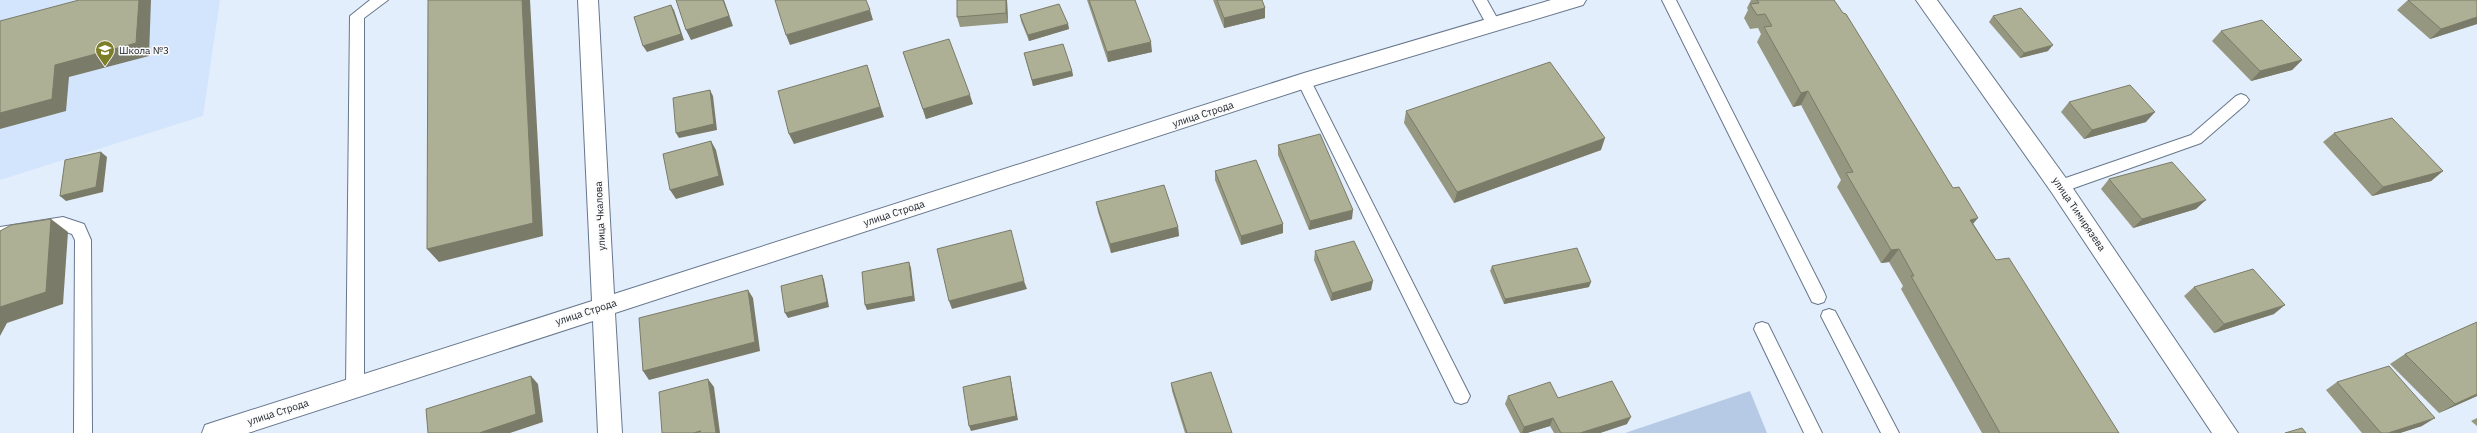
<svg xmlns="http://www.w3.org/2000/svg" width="2477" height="433" viewBox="0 0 2477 433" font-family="'IBM Plex Sans',sans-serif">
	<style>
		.built { fill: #d3e5fd }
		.green { fill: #b6cae6 }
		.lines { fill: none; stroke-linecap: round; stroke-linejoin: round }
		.service-casing { stroke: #67778c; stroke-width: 2 }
		.minor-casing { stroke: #67778c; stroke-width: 2 }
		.service { fill: #fff; fill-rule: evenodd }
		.minor { fill: #fff; fill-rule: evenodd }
		.wall { fill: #969780 }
		.shaded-wall { fill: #7a7b68 }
		.building { fill: #aeb095; stroke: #7a7b68 }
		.labels { text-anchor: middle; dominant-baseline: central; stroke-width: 3; stroke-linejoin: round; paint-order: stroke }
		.poi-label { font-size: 10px; fill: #181e26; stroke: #fafafa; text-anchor: start }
		.street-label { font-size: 10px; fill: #181e26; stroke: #fafafa }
	</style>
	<rect width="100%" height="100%" fill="#e3eefc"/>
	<path class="built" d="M 0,0 L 220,0 L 203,116 L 0,180 Z"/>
	<path class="green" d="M 1750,391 L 1767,433 L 1625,433 Z"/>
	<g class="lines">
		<defs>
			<path id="service" d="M 370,0 L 388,0 L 364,18 L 364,387 L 361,393 L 355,395 L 349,393 L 346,387 L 350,16 Z
				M 1473,0 L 1487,0 L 1501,25 L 1499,29 L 1489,29 Z
				M 1662,0 L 1676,0 L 1824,292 L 1826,297 L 1824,302 L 1818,304 L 1812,302 Z
				M 1304,75 L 1309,77 L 1311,81 L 1467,390 L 1470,396 L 1467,402 L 1461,404 L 1455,402 L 1297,81 L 1299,77 Z
				M 2241,94 L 2246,96 L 2249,100 L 2246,104 L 2201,143 L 2060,193 L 2054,192 L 2052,187 L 2054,182 L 2191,135 L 2236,96 Z
				M 63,217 L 84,224 L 91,240 L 92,433 L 74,433 L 75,240 L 72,234 L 63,231 L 0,241 L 0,227 Z
				M 1829,309 L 1835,311 L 1899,433 L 1881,433 L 1821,316 L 1823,311 Z
				M 1762,322 L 1768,324 L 1822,433 L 1804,433 L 1754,329 L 1756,324 Z"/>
			<path id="minor" d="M 578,0 L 598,0 L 614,294 L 1304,73 L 1551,0 L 1586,0 L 1583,5 L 1306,88 L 615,313 L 622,433 L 598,433 L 593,321 L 248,433 L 202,433 L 205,425 L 214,422 L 592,301 Z
				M 1916,0 L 1937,0 L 2068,181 L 2238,433 L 2212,433 L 2052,193 Z"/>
		</defs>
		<use href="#service" class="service-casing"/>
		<use href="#minor" class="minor-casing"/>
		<use href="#service" class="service"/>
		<use href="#minor" class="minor"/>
	</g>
	<path class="wall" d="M 957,0 L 1007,0 L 1008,23 L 960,27 L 957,17 Z
		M 1087,0 L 1135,0 L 1152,52 L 1108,62 Z
		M 1213,0 L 1262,0 L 1265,8 L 1265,18 L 1224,28 Z
		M 1751,0 L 1834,0 L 1996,260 L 2119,433 L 1982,433 L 1901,289 L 1903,286 L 1889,262 L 1881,263 L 1837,187 L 1841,180 L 1801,105 L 1793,107 L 1757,42 L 1761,34 L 1758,28 L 1750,29 L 1744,18 L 1748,10 L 1747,8 Z
		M 2408,0 L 2477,0 L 2477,24 L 2430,39 L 2397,10 Z
		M 1020,15 L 1068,24 L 1069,29 L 1029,41 L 1021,21 Z
		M 1993,16 L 2048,51 L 2020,58 L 1989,22 Z
		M 2221,31 L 2302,60 L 2292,70 L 2251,81 L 2212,41 Z
		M 903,52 L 973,104 L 926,119 Z
		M 1024,53 L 1072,71 L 1073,76 L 1033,86 Z
		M 2069,102 L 2146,122 L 2084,139 L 2061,112 Z
		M 1406,111 L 1601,150 L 1454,203 L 1404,123 Z
		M 2334,133 L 2443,171 L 2431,181 L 2372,196 L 2323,142 Z
		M 1278,145 L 1352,219 L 1309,230 L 1278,155 Z
		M 1215,171 L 1283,224 L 1283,233 L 1241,245 L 1215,180 Z
		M 2109,179 L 2196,209 L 2133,228 L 2101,189 Z
		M 1096,202 L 1178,227 L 1179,236 L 1111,253 L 1098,212 Z
		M 1315,251 L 1371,290 L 1331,301 L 1314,260 Z
		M 1492,266 L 1589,287 L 1504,304 L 1490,271 Z
		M 2194,287 L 2274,314 L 2214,333 L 2184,296 Z
		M 2405,354 L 2477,396 L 2439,413 L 2390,364 Z
		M 2337,382 L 2422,426 L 2400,433 L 2362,433 L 2326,390 Z
		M 1171,383 L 1232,433 L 1185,433 L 1172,391 Z
		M 1508,396 L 1558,398 L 1627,424 L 1600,433 L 1554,433 L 1550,426 L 1527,433 L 1520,433 L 1505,404 Z
		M 2477,418 L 2477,426 L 2471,421 Z"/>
	<path class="shaded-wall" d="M 139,0 L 151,0 L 149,56 L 69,77 L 66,111 L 0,129 L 0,113 L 55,65 Z
		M 522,0 L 530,0 L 543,236 L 439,262 L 427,249 Z
		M 723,0 L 724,0 L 733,26 L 691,40 L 686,30 Z
		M 1006,0 L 1007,0 L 1008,23 L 1006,13 Z
		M 671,5 L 674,10 L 684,40 L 647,52 L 643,46 Z
		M 1265,8 L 1265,18 L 1224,28 L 1224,18 Z
		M 870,10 L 873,20 L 790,45 L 786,35 Z
		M 2477,17 L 2477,24 L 2430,39 L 2441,29 Z
		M 1068,24 L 1069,29 L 1029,41 L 1028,35 Z
		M 1151,42 L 1152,52 L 1108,62 L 1107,52 Z
		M 2053,45 L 2048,51 L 2020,58 L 2024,53 Z
		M 2302,60 L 2292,70 L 2251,81 L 2260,71 Z
		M 1072,71 L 1073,76 L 1033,86 L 1032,80 Z
		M 870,75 L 884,117 L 794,144 L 789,134 Z
		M 710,90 L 713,96 L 717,130 L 679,138 L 676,133 Z
		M 1808,91 L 1801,105 L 1793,107 L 1801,93 Z
		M 970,95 L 973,104 L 926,119 L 923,109 Z
		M 2155,112 L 2146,122 L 2084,139 L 2092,130 Z
		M 1605,138 L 1601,150 L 1454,203 L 1457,192 Z
		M 711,141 L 716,150 L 724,185 L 676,199 L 670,190 Z
		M 101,152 L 107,157 L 103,192 L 66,201 L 60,196 Z
		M 2443,171 L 2431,181 L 2372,196 L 2383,187 Z
		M 2206,200 L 2196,209 L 2133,228 L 2142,219 Z
		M 1353,210 L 1352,219 L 1309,230 L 1310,221 Z
		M 1978,218 L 1967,231 L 1970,220 Z
		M 51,219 L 68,232 L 63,304 L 7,323 L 0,336 L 0,307 Z
		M 1283,224 L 1283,233 L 1241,245 L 1241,236 Z
		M 1178,227 L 1179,236 L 1111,253 L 1110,244 Z
		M 1899,249 L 1889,262 L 1881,263 L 1891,250 Z
		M 909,262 L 911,268 L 915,301 L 867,310 L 865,305 Z
		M 822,275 L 824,280 L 829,307 L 788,318 L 785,313 Z
		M 1024,281 L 1027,289 L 952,309 L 949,301 Z
		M 1373,281 L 1371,290 L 1331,301 L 1332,293 Z
		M 1591,282 L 1589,287 L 1504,304 L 1505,299 Z
		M 748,290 L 753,298 L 760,351 L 649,380 L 643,371 Z
		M 2285,305 L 2274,314 L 2214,333 L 2224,324 Z
		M 531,376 L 538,384 L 543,422 L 510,433 L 479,433 Z
		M 1010,376 L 1011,381 L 1018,420 L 971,431 L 969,426 Z
		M 708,379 L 714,387 L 720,433 L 716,433 Z
		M 2477,394 L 2477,396 L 2439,413 L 2455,404 Z
		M 1631,417 L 1627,424 L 1600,433 L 1580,433 Z
		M 1553,418 L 1550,426 L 1527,433 L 1522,433 L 1524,427 Z
		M 2435,418 L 2422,426 L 2400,433 L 2388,433 Z"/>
	<path class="building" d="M 79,0 L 139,0 L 136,43 L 55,65 L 52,99 L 0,113 L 0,21 Z
		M 428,0 L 522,0 L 533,223 L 427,249 Z
		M 676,0 L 723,0 L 729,16 L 686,30 Z
		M 775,0 L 866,0 L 870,10 L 786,35 Z
		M 957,0 L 1006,0 L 1006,13 L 957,17 Z
		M 1089,0 L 1135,0 L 1151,42 L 1107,52 Z
		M 1217,0 L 1262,0 L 1265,8 L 1224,18 Z
		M 1757,0 L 1834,0 L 1843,13 L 1846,14 L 1953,188 L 1959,187 L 1978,218 L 1970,220 L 1996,260 L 2009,258 L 2119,433 L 2000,433 L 1911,276 L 1914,276 L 1899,249 L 1891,250 L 1846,173 L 1853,172 L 1808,91 L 1801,93 L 1764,27 L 1772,26 L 1765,14 L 1757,15 L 1750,4 L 1759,3 Z
		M 2408,0 L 2477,0 L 2477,17 L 2441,29 Z
		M 1059,4 L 1068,24 L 1028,35 L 1020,15 Z
		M 671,5 L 681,34 L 643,46 L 634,17 Z
		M 2021,8 L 2053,45 L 2024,53 L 1993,16 Z
		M 2262,20 L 2302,60 L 2260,71 L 2221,31 Z
		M 949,39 L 970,95 L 923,109 L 903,52 Z
		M 1063,44 L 1072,71 L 1032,80 L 1024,53 Z
		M 1550,62 L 1605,138 L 1457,192 L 1406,111 Z
		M 867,65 L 880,107 L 789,134 L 778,91 Z
		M 2130,85 L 2155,112 L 2092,130 L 2069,102 Z
		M 710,90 L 714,124 L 676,133 L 673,98 Z
		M 2392,118 L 2443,171 L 2383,187 L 2334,133 Z
		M 1320,134 L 1353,210 L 1310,221 L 1278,145 Z
		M 711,141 L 719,176 L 670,190 L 663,154 Z
		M 101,152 L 96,187 L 60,196 L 65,160 Z
		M 1256,160 L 1283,224 L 1241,236 L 1215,171 Z
		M 2172,162 L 2206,200 L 2142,219 L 2109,179 Z
		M 1164,185 L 1178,227 L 1110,244 L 1096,202 Z
		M 51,219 L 46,292 L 0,307 L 0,231 L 11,225 Z
		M 1011,230 L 1024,281 L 949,301 L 937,249 Z
		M 1354,241 L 1373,281 L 1332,293 L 1315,251 Z
		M 1577,248 L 1591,282 L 1505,299 L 1492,266 Z
		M 909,262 L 913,296 L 865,305 L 862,272 Z
		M 2253,269 L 2285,305 L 2224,324 L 2194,287 Z
		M 822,275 L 827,302 L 785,313 L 781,286 Z
		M 748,290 L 755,342 L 643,371 L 639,318 Z
		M 2477,322 L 2477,394 L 2455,404 L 2405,354 Z
		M 2389,366 L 2435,418 L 2388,433 L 2381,433 L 2337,382 Z
		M 1211,372 L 1232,433 L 1187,433 L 1171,383 Z
		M 531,376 L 536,414 L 479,433 L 428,433 L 426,409 Z
		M 1010,376 L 1016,416 L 969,426 L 963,387 Z
		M 708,379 L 716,433 L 695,433 L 701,431 L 693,433 L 662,433 L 659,392 Z
		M 1612,381 L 1631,417 L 1580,433 L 1561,433 L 1553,418 L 1524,427 L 1508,396 L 1550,382 L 1558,398 Z
		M 2302,428 L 2306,433 L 2285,433 Z"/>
	<defs>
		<symbol id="school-pin" viewBox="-11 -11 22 30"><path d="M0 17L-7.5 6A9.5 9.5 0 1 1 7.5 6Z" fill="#7c7f28" stroke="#fafafa"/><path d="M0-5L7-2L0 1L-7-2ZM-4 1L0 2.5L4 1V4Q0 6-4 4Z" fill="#fff"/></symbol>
	</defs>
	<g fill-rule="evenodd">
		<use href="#school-pin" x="94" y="39" width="22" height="30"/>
	</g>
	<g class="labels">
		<g class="poi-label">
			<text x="119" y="50">Школа №3</text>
		</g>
		<g class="street-label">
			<text transform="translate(1203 114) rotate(-18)">улица Строда</text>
			<text transform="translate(894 213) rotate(-18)">улица Строда</text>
			<text transform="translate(2079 214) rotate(56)">улица Тимирязева</text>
			<text transform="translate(600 216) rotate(-93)">улица Чкалова</text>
			<text transform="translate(586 312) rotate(-18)">улица Строда</text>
			<text transform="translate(278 412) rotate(-18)">улица Строда</text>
		</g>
	</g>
</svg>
